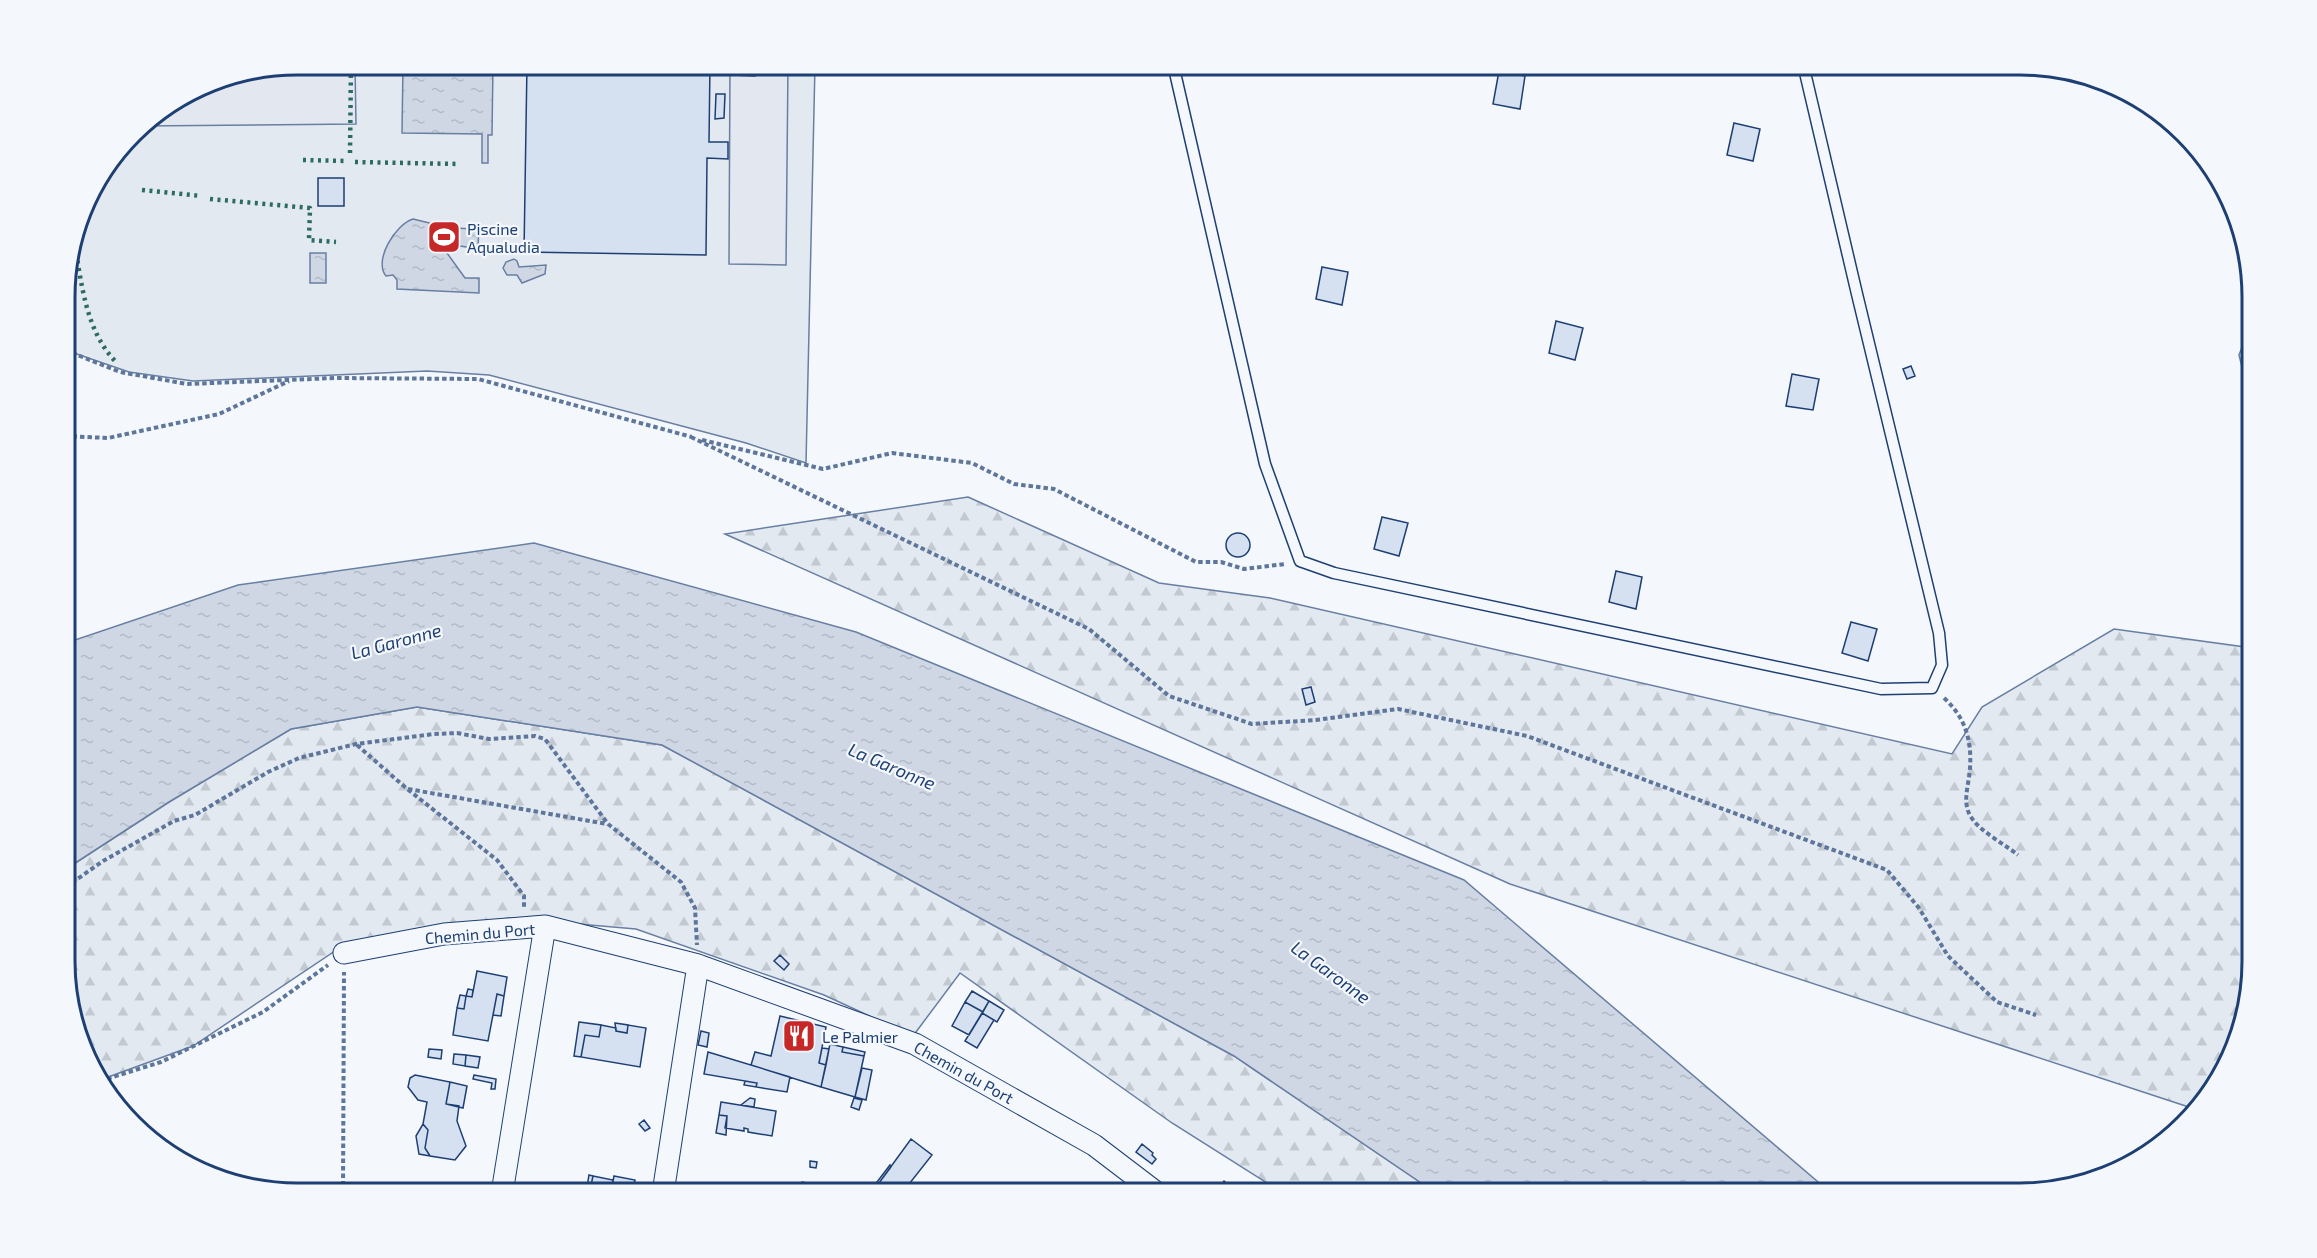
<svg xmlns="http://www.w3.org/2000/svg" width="2317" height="1258" viewBox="0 0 2317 1258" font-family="'Exo 2',sans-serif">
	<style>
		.forest { fill: url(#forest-firs); stroke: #687fa3; stroke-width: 1.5 }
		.green { fill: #e3e9f0; stroke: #687fa3; stroke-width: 1.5 }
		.parking { fill: #e3e8f0; stroke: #687fa3; stroke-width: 1.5 }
		.water { fill: url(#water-ripples); stroke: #687fa3; stroke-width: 1.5 }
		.building { fill: #d5e0f0; stroke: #1d3f73; stroke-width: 1.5 }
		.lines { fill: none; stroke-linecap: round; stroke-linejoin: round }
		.service-casing { stroke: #1d3f73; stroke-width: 13 }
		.minor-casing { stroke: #1d3f73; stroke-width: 23 }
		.path { stroke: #5e769c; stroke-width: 4; stroke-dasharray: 4.5 3; stroke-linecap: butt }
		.service { stroke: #f4f7fb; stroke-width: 10 }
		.minor { stroke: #f4f7fb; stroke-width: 21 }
		.hedge { stroke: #2c6c60; stroke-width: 4.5; stroke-dasharray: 3 4.5; stroke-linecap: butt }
		.labels { text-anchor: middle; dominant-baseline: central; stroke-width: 4.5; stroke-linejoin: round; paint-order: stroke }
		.poi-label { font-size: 16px; fill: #1d3f73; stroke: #f4f7fb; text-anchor: start }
		.street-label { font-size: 16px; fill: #1d3f73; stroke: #f4f7fb }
		.water-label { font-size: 18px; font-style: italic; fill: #1d3f73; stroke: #f4f7fb }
		.rim { fill: none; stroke: #1d3f73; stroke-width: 3 }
	</style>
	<defs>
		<pattern id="forest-firs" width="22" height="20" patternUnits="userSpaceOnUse" patternTransform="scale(1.5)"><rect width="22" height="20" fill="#e3e9f0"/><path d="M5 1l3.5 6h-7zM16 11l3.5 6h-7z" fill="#c2c9d1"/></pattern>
		<pattern id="water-ripples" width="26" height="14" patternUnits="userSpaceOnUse" patternTransform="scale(1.5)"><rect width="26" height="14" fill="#cfd7e4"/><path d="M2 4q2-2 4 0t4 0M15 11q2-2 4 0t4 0" fill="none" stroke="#b1bac7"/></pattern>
	</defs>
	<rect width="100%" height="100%" fill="#f4f7fb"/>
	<path class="forest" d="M 2251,324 L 2251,403 L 2239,355 Z
		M 968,497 L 1159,583 L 1270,598 L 1952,754 L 1982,707 L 2114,629 L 2252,648 L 2252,962 L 2228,1064 L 2198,1110 L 1510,884 L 725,534 Z
		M 417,707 L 662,745 L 1234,1056 L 1436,1193 L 1283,1193 L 1172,1123 L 960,973 L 913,1036 L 824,995 L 636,929 L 509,918 L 347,943 L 193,1046 L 100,1080 L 82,1050 L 67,992 L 66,869 L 169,802 L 291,729 Z"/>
	<path class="green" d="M 297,64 L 815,65 L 806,463 L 746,443 L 489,375 L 427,371 L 193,381 L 129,372 L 65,350 L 65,281 L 89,194 L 143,122 L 208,82 Z"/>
	<path class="parking" d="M 297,64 L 355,65 L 356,124 L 141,126 L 208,82 Z
		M 730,65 L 788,65 L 786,265 L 729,264 Z"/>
	<path class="water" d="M 403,65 L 493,65 L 492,135 L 488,135 L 488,163 L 482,163 L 482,134 L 402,133 Z
		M 413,219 L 450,228 L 479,229 L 478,247 C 466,249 460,244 449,246 L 447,253 L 465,278 L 479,278 L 479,293 L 397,289 L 397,280 L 393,275 L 386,276 C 373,260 396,224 413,219 Z
		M 310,253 L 326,253 L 326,283 L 310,283 Z
		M 514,259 L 517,261 L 519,267 L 546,265 L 545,274 L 522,283 L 517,275 L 507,275 L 503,268 L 506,262 Z
		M 534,543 L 856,632 L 1464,880 L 1831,1193 L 1436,1193 L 1234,1056 L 662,745 L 417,707 L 291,729 L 169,802 L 66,869 L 66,643 L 238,585 Z"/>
	<path class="building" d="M 527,64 L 710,64 L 709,142 L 728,142 L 728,159 L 707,158 L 706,255 L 524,252 Z
		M 732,67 L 756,67 L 755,76 L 732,75 Z
		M 1499,71 L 1525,76 L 1520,109 L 1493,104 Z
		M 716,94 L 725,94 L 724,118 L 715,119 Z
		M 1734,123 L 1760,129 L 1753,161 L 1727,155 Z
		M 318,178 L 344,178 L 344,206 L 318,206 Z
		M 1322,267 L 1348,272 L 1342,305 L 1316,299 Z
		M 1556,321 L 1583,328 L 1575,360 L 1549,353 Z
		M 1911,366 L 1915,376 L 1907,379 L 1903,369 Z
		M 1792,374 L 1819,379 L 1813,410 L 1786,406 Z
		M 1382,517 L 1408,523 L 1399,556 L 1374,549 Z
		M1226 545a12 12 0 1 1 24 0a12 12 0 1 1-24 0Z
		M 1616,571 L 1642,577 L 1636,609 L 1609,602 Z
		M 1851,622 L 1877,629 L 1868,661 L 1842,653 Z
		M 1311,687 L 1315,702 L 1306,705 L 1302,689 Z
		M 780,955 L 789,964 L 784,970 L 774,961 Z
		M 477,971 L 507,977 L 504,996 L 497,994 L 488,1041 L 453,1035 L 457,1008 L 464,1009 L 466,996 L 472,997 Z
		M 468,989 L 473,990 L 472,997 L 466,996 Z
		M 972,991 L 989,1001 L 983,1012 L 965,1002 Z
		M 497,994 L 504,996 L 501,1016 L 493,1015 Z
		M 460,995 L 466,996 L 464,1009 L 457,1008 Z
		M 989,1001 L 1004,1010 L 997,1022 L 982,1013 Z
		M 965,1002 L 983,1012 L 969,1035 L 952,1026 Z
		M 982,1013 L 994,1020 L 977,1048 L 965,1041 Z
		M 780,1016 L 826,1027 L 819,1063 L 826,1065 L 821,1087 L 751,1065 L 755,1052 L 771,1056 Z
		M 579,1022 L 601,1025 L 599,1037 L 585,1035 L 581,1057 L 574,1056 Z
		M 615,1023 L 628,1025 L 627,1033 L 616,1031 Z
		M 601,1025 L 616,1028 L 616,1031 L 627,1033 L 628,1025 L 646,1028 L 640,1067 L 581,1057 L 585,1035 L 599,1037 Z
		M 701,1031 L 709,1033 L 707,1047 L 698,1045 Z
		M 830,1044 L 843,1047 L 842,1052 L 864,1056 L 855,1097 L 821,1087 Z
		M 843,1047 L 865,1052 L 864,1056 L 842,1052 Z
		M 822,1048 L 829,1049 L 826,1065 L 819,1063 Z
		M 429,1049 L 442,1050 L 441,1059 L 428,1057 Z
		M 708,1052 L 790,1077 L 787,1092 L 756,1087 L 757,1083 L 704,1074 Z
		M 454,1054 L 466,1055 L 465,1066 L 453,1064 Z
		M 466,1055 L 480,1057 L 478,1068 L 465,1066 Z
		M 862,1068 L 872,1070 L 866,1100 L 855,1097 Z
		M 415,1075 L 450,1082 L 446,1104 L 459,1106 L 457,1121 L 466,1146 L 455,1160 L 430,1156 L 425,1148 L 428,1130 L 423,1124 L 427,1102 L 418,1100 L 408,1087 L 410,1078 Z
		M 474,1075 L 496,1079 L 495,1089 L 491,1089 L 492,1083 L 473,1079 Z
		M 745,1081 L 757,1083 L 756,1087 L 744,1085 Z
		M 450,1082 L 467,1086 L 463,1108 L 446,1104 Z
		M 750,1098 L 755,1099 L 754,1107 L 741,1105 Z
		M 854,1098 L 862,1100 L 859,1110 L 851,1107 Z
		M 721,1102 L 776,1111 L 772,1136 L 748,1132 L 748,1129 L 744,1128 L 744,1131 L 725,1128 L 727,1116 L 719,1115 Z
		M 719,1115 L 727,1116 L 726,1135 L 716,1133 Z
		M 644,1120 L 650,1128 L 645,1131 L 639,1124 Z
		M 423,1124 L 428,1130 L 425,1148 L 430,1156 L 419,1154 L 416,1136 Z
		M 911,1139 L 932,1155 L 902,1193 L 873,1193 L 870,1191 L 877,1182 L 879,1183 Z
		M 1142,1144 L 1153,1153 L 1152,1155 L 1156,1159 L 1152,1164 L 1136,1152 Z
		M 810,1161 L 817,1162 L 816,1168 L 810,1167 Z
		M 890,1165 L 891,1167 L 879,1183 L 877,1182 Z
		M 589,1175 L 593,1176 L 590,1190 L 595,1191 L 594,1193 L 586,1193 Z
		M 593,1176 L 613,1180 L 611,1192 L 621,1193 L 594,1193 L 595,1191 L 590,1190 Z
		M 614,1176 L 635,1180 L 633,1191 L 622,1189 L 621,1193 L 611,1192 Z
		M 1224,1181 L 1235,1191 L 1234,1193 L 1214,1193 Z
		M 802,1182 L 812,1184 L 810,1191 L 800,1189 Z
		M 991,1187 L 1016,1193 L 989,1193 Z
		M 622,1189 L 633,1191 L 632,1193 L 621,1193 Z"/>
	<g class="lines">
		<defs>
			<path id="service" d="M 1173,64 L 1265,464 L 1300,561 L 1334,573 L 1881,689 L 1932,688 L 1942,665 L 1939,633 L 1857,294 L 1803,64"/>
			<path id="minor" d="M 344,953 L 444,934 L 545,926 L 698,965 L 915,1044 L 1094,1145 L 1157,1193
				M 502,1193 L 545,926
				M 663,1193 L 698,965"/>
		</defs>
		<use href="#service" class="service-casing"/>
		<use href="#minor" class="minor-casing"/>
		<path class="path" d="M 65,350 L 120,372 L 187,384 L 335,378 L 478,379 L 692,437
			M 65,436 L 108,438 L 219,414 L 289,381
			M 691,437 L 1089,629 L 1169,696 L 1252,724 L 1316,720 L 1398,709 L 1527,736 L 1887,870 L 1919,908 L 1948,956 L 1997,1002 L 2036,1015
			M 702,440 L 823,469 L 892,453 L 972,463 L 1014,484 L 1054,489 L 1196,562 L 1221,562 L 1244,569 L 1285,564
			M 1944,698 C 1965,717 1972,740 1970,768 C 1969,787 1960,805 1974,821 C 1982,832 2007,846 2018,855
			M 357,745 L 406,788 L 497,860 L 524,896 L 524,908
			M 408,789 L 607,824
			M 66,887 L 103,861 L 174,821 L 195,815 L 268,772 L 299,758 L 356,744 L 434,734 L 457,733 L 489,739 L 535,736 L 545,739 L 608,824 L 681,882 L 695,908 L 697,945
			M 100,1081 L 161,1062 L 263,1012 L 328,965
			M 343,1193 L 344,972"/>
		<use href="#service" class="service"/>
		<use href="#minor" class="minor"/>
		<path class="hedge" d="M 350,153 L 351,64
			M 303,160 L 347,161
			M 355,162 L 460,164
			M 142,190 L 201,196
			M 210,199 L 310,208 L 309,240 L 336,242
			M 75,246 C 82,286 86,331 116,362"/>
	</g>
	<defs>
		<symbol id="stadium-square" viewBox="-11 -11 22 22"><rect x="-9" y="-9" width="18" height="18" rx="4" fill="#c62828" stroke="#f4f7fb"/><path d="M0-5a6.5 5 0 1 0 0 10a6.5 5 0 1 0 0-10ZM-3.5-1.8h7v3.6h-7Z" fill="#fff"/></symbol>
		<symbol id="restaurant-square" viewBox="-11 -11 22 22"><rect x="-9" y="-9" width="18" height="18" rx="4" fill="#c62828" stroke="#f4f7fb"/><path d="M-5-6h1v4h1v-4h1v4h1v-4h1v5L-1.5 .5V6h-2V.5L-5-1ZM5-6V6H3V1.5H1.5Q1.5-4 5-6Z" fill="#fff"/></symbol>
	</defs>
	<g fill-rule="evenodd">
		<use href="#stadium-square" x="425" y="218" width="38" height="38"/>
		<use href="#restaurant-square" x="780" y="1017" width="38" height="38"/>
	</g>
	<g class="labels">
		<g class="poi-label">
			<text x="467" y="228">Piscine<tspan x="467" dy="18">Aqualudia</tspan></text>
			<text x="822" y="1036">Le Palmier</text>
		</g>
		<g class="street-label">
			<text transform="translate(480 933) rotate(-5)">Chemin du Port</text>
			<text transform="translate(964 1072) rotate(29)">Chemin du Port</text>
		</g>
		<g class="water-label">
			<text transform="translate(396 641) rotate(-15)">La Garonne</text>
			<text transform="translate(892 766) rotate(23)">La Garonne</text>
			<text transform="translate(1331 972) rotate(36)">La Garonne</text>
		</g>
	</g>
	<path d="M0 0H2317V1258H0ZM297 75H2020A222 222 0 0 1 2242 297V961A222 222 0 0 1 2020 1183H297A222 222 0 0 1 75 961V297A222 222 0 0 1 297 75Z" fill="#f4f7fb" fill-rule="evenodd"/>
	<path class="rim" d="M297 75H2020A222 222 0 0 1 2242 297V961A222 222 0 0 1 2020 1183H297A222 222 0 0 1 75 961V297A222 222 0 0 1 297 75Z"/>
</svg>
